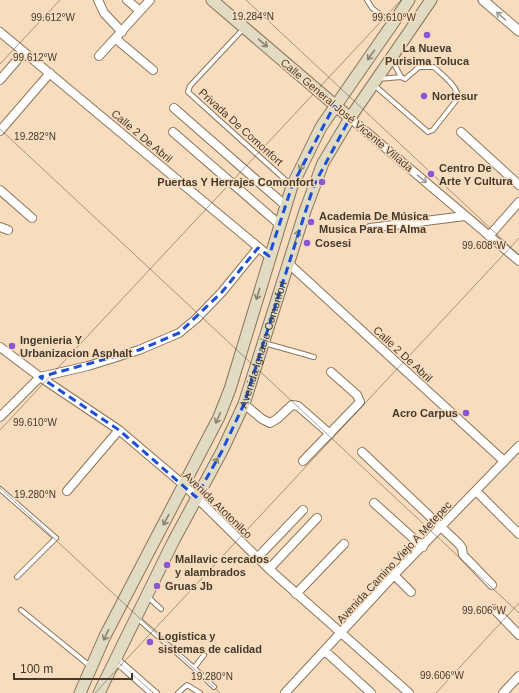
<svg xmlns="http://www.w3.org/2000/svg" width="519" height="693" viewBox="0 0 519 693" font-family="Arial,sans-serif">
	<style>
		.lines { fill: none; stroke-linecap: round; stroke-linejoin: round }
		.service-casing { stroke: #8c7458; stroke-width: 6 }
		.minor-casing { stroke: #8c7458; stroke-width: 10 }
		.tertiary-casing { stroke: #8c7458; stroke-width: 11 }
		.secondary-casing { stroke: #8c7458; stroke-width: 13 }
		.service { stroke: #fff; stroke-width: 4 }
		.minor { stroke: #fff; stroke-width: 8 }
		.tertiary { stroke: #fff; stroke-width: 9 }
		.secondary { stroke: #e0dbc2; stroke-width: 11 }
		.oneway { stroke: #a19c96 }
		.oneway2 { stroke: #8a8270 }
		.marked { fill: none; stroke: #1d4ed8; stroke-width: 3; stroke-dasharray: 8 5; stroke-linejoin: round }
		.ticks { fill: none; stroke: #43392d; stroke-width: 1; stroke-opacity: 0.45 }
		.poi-dot { fill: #8957d0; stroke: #f7ddbe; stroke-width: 1.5 }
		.labels { text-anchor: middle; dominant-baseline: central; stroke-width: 3; stroke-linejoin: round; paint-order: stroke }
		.poi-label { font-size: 11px; font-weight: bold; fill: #43392d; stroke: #f7ddbe; text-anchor: start }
		.street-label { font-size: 11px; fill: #43392d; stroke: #f7ddbe }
		.ticks-label { font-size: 10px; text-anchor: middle; fill: #43392d; stroke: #f7ddbe; stroke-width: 3; stroke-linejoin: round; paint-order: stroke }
	</style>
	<rect width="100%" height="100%" fill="#f7ddbe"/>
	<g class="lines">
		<defs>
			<path id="service" d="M 367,0 L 372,8 L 392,24
				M 244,28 L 190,86 L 188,92 L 291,185
				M 378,79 L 401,77
				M 374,85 L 428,132 L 433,130 L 458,98 C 458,86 442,75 434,67 L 419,67 L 405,79 L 401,77 L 392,60
				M 264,343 L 314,357
				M 0,489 L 56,538 L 17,577
				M 148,597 L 161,609
				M 21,610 L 90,666
				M 137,618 L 194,668 L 204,655
				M 117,658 L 157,693
				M 114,663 L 122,668 L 150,693
				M 194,668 L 214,687
				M 178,693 L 187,685 L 200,693"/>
			<path id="minor" d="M 98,0 L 104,13 L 122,32
				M 127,0 L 140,11
				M 0,32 L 269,256
				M 116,39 L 153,70
				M 99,56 L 150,0
				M 0,80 L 24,52
				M 174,108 L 286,206
				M 350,118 L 519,261
				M 0,131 L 50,73
				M 173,132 L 279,224
				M 461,132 L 519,185
				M 0,190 L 32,218
				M 0,227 L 8,230
				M 370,228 L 465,216
				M 489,236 L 519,202
				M 288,263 L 504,461
				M 0,347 L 40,377 L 119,430 L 185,486 L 269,569 L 409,693
				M 244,404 L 262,419 L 270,423 L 277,419 L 292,405 L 298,406 L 330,434
				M 0,417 L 40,377 L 88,366 L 139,350 L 179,333 L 196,319 L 222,292 L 258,248
				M 362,452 L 459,544 L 462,548 L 463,555 L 492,585
				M 303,461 L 360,402 L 357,395 L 331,372
				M 67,491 L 119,430
				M 476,491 L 519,534
				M 374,503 L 423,547
				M 257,558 L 303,510
				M 269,569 L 317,518
				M 394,575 L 411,592
				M 296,594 L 344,544
				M 494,609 L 519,635
				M 325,651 L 371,693
				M 285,693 L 394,575 L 519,446
				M 503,693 L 519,676"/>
			<path id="tertiary" d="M 483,0 L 519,31"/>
			<g id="secondary">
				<path d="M 212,0 L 350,118"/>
				<path d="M 80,693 L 105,636 L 219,417 L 230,389 L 292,186 L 321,127 L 409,0"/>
				<path id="s1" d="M 99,693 L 173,542 L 222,451 L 244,404 L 305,211 L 323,163 L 350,118 L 431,0"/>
			</g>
		</defs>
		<use href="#service" class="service-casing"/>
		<use href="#minor" class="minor-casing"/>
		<use href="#tertiary" class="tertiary-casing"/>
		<use href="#secondary" class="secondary-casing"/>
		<use href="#service" class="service"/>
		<use href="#minor" class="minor"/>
		<use href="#tertiary" class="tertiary"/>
		<use href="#secondary" class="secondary"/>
	</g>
	<defs><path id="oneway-shaft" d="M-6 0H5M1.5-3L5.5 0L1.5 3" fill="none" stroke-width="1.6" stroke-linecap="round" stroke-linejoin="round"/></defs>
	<g class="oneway">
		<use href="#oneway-shaft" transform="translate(501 16) rotate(-139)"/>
		<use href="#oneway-shaft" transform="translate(422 179) rotate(40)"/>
	</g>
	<g class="oneway2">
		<use href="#oneway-shaft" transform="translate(263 43) rotate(41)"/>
		<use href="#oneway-shaft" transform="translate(371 55) rotate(126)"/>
		<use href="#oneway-shaft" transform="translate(302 165) rotate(116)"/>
		<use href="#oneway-shaft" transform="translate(297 236) rotate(-72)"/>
		<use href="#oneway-shaft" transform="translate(258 294) rotate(107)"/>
		<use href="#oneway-shaft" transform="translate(218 418) rotate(114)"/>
		<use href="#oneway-shaft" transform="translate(215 463) rotate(-60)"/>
		<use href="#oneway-shaft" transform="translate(166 520) rotate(118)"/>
		<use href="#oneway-shaft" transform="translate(106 635) rotate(116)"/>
	</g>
	<path class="marked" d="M 334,106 L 350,118 L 314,185 L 244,404 L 222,451 L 196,497 L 119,430 L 40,377 L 139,350 L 179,333 L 222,292 L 258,248 L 269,256 L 292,186 Z"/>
	<path class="ticks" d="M 246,0 L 519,255M 0,64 L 60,0M 0,129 L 519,613M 0,430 L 401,0M 0,488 L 220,693M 95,693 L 519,238M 436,693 L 519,603"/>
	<g class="poi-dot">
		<circle cx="427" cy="35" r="4"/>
		<circle cx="424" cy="96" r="4"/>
		<circle cx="431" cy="174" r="4"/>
		<circle cx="322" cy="182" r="4"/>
		<circle cx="311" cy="222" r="4"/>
		<circle cx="307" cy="243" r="4"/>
		<circle cx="12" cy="346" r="4"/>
		<circle cx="466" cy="413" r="4"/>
		<circle cx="167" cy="565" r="4"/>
		<circle cx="157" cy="586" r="4"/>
		<circle cx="150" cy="642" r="4"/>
	</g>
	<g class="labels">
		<g class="poi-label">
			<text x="427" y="48" text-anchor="middle">La Nueva<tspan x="427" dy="13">Purisima Toluca</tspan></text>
			<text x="432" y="96">Nortesur</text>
			<text x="439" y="168">Centro De<tspan x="439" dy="13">Arte Y Cultura</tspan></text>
			<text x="314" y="182" text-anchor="end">Puertas Y Herrajes Comonfort</text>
			<text x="319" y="216">Academia De Música<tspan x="319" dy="13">Musica Para El Alma</tspan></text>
			<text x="315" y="243">Cosesi</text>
			<text x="20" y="340">Ingenieria Y<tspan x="20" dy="13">Urbanizacion Asphalt</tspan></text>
			<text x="458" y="413" text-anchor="end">Acro Carpus</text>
			<text x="175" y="559">Mallavic cercados<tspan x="175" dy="13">y alambrados</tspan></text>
			<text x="165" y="586">Gruas Jb</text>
			<text x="158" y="636">Logistica y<tspan x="158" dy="13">sistemas de calidad</tspan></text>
		</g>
		<g class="street-label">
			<text transform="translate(347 115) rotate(40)">Calle General José Vicente Villada</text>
			<text transform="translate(241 127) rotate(42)">Privada De Comonfort</text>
			<text transform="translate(142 136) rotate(40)">Calle 2 De Abril</text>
			<text stroke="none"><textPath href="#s1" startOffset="386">Avenida Ignacio Comonfort</textPath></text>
			<text transform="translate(403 354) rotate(43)">Calle 2 De Abril</text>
			<text transform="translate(218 505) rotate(44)">Avenida Atotonilco</text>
			<text transform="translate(394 562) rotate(-47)">Avenida Camino Viejo A Metepec</text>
		</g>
	</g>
	<g class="ticks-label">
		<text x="253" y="20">19.284°N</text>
		<text x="53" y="21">99.612°W</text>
		<text x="394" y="21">99.610°W</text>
		<text x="35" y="61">99.612°W</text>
		<text x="35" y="140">19.282°N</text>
		<text x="484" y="249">99.608°W</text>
		<text x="35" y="426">99.610°W</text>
		<text x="35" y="498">19.280°N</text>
		<text x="484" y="614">99.606°W</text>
		<text x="442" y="679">99.606°W</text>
		<text x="212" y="680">19.280°N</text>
	</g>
	<path d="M14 673v6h118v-6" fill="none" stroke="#43392d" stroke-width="2"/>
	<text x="20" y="673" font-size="12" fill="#43392d" stroke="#f7ddbe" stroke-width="3" paint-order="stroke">100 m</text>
</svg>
